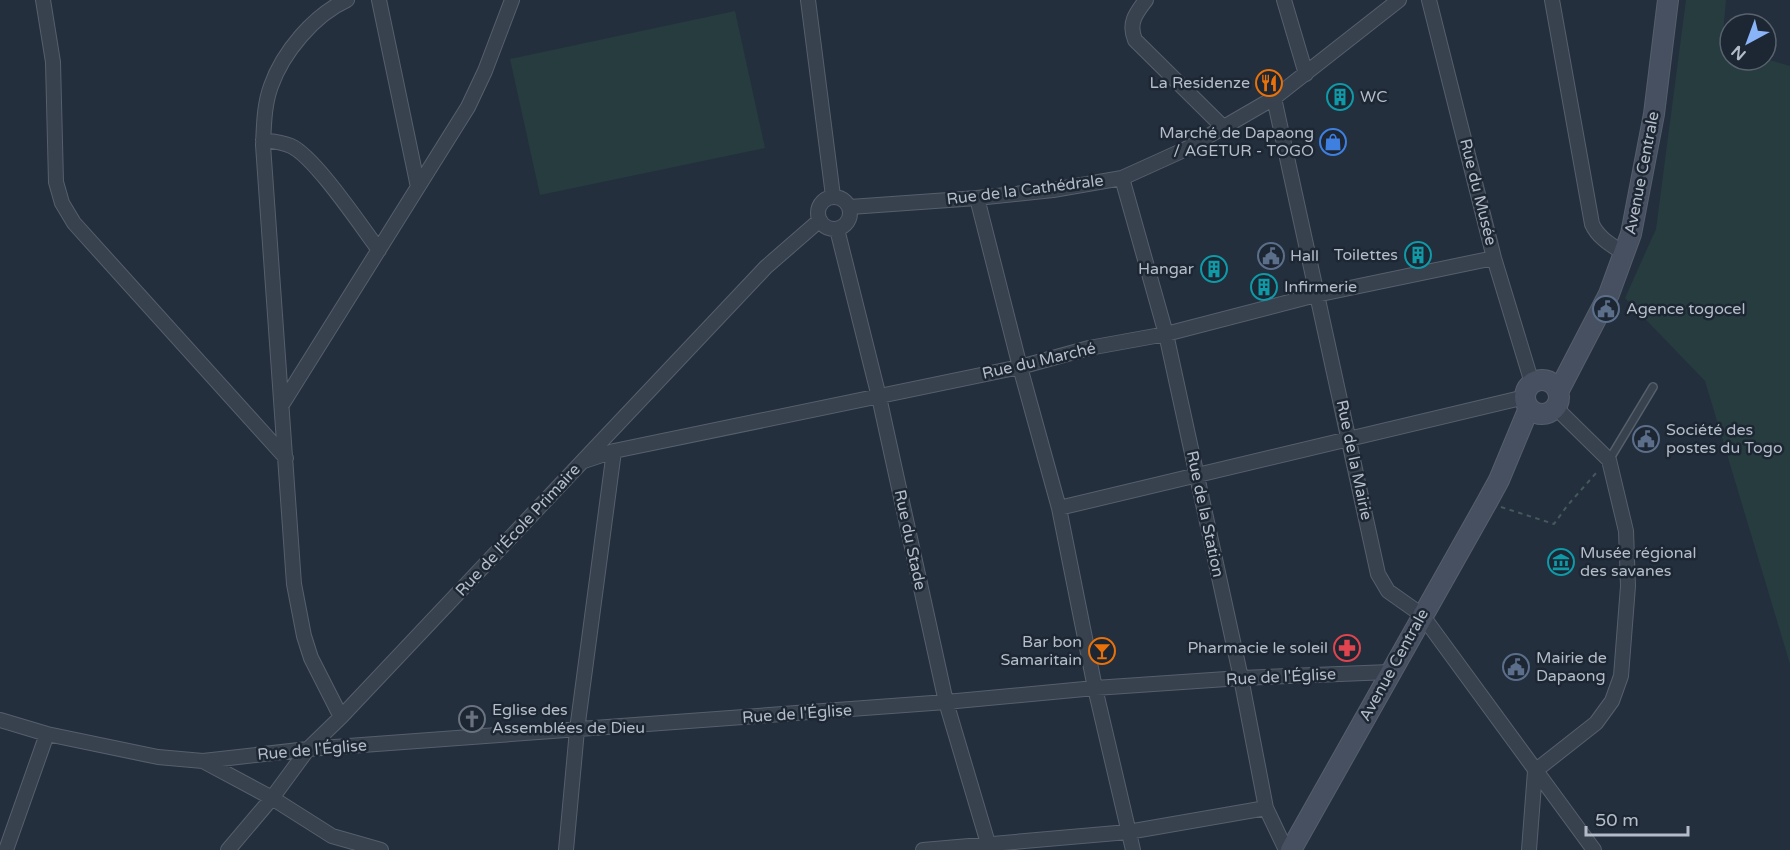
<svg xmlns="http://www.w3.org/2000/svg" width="1790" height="850" viewBox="0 0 1790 850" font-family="'Varela Round',sans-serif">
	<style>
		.green { fill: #263c3f }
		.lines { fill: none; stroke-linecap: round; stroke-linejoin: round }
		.lane-casing { stroke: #565f6c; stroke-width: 10 }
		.street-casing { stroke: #565f6c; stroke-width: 16 }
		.secondary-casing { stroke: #565f6c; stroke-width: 22 }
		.path { stroke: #44595c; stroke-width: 2; stroke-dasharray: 4.5 4.5; stroke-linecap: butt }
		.lane { stroke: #38414e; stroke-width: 7 }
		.street { stroke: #38414e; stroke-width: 14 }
		.secondary { stroke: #465061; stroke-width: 20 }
		.labels { text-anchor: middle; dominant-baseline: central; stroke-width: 5; stroke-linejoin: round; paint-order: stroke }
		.poi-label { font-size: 16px; fill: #b4bcc9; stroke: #1d2633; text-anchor: start }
		.street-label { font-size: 16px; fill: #b4bcc9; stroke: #1d2633 }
	</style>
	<rect width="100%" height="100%" fill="#242f3e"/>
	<path class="green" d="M 1686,0 L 1726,0 L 1722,46 L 1730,49 L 1730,60 L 1766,59 L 1790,66 L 1790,664 L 1705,381 L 1625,298 L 1656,229 Z
		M 735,11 L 765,148 L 540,195 L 510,59 Z"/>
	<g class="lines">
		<defs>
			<path id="lane" d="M 1609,460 L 1653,387"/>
			<path id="street" d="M 43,0 L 53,62 L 56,182 L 62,203 L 74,223 L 286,458
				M 379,0 L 418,187
				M 808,0 L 833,196
				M 1146,0 C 1136,13 1128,23 1135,40 L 1224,128
				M 1284,0 L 1306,74
				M 1429,0 L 1494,258 L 1532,383
				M 1552,0 L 1592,224 C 1598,238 1613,246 1625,254
				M 1274,98 L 1378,574 L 1388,591 L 1422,615 L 1594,850
				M 263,140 C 272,141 282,142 291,146 C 315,157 361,226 379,250
				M 1122,178 L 1166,334 L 1241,678 L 1266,808 L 1286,850
				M818 213a16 16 0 1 1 32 0a16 16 0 1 1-32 0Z
				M 977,198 L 1020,367 L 1059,508 L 1095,688 L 1133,850
				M 850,207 L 977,198 L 1053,190 L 1122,178 L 1186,149 L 1274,98 L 1399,0
				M 837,229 L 879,397 L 946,702 L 990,850
				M 283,403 L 468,107 L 485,71 L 512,0
				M 584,461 L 614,451 L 1020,367 L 1089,348 L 1166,334 L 1316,295 L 1494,258
				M 1059,508 L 1525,397
				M 341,717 L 311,658 L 304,636 L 294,584 L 263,145 C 264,125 264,105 271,86 C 283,52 314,15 347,0
				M 0,720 L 47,734 L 158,757 L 203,761 L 272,798 L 332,836 L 381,850
				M 203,761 L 308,749 L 946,702 L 1095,688 L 1241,678 L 1390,672
				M 1535,771 L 1596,723 L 1612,701 L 1621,676 L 1628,586 L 1626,531 L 1609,460 L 1555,407
				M 6,850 L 47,734
				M 228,850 L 272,798 L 308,749 L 341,717 L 766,267 L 820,220
				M 566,850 L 577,730 L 614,451
				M 923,850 L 1128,832 L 1266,808
				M 1529,850 L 1535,771"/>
			<path id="secondary" d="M1525 397a17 17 0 1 1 34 0a17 17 0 1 1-34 0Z
				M 1558,392 L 1609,294 L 1631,234 L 1654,114 L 1668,0
				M 1291,850 L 1487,502 L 1499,480 L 1529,408"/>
		</defs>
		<use href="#lane" class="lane-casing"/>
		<use href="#street" class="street-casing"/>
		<use href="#secondary" class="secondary-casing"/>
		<path class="path" d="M 1501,507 L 1554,524 L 1567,506 L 1597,472"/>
		<use href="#lane" class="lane"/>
		<use href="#street" class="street"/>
		<use href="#secondary" class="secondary"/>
	</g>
	<defs>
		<symbol id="restaurant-ring" viewBox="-11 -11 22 22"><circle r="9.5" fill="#1d2633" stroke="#e8710a" stroke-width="1.5"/><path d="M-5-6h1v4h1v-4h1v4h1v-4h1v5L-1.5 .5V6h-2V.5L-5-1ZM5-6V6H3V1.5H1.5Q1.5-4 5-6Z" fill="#e8710a"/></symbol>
		<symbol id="building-ring" viewBox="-11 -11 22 22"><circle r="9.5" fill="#1d2633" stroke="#0f9aa8" stroke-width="1.5"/><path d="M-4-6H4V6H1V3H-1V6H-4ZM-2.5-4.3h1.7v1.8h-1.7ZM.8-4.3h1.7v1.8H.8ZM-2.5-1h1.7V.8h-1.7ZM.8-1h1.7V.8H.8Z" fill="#0f9aa8"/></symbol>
		<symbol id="shop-ring" viewBox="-11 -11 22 22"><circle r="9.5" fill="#1d2633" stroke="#3f7fe0" stroke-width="1.5"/><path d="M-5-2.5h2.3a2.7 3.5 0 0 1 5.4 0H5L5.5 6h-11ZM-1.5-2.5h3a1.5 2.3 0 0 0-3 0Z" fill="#3f7fe0"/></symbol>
		<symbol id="civic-ring" viewBox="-11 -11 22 22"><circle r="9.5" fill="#1d2633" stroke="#5c6f8a" stroke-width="1.5"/><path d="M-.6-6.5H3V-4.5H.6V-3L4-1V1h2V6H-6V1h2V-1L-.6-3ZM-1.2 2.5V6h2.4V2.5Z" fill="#5c6f8a"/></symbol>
		<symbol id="museum-ring" viewBox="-11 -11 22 22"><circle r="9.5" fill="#1d2633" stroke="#0f9aa8" stroke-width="1.5"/><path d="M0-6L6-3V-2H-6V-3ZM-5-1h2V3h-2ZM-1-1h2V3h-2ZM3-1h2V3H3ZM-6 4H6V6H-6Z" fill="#0f9aa8"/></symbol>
		<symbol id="pharmacy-ring" viewBox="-11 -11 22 22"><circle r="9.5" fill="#1d2633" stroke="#e0444e" stroke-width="1.5"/><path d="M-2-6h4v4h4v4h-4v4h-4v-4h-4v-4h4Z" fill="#e0444e"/></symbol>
		<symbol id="bar-ring" viewBox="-11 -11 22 22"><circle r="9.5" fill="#1d2633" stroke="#e8710a" stroke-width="1.5"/><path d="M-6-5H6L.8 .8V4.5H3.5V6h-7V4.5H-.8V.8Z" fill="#e8710a"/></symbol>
		<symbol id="church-ring" viewBox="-11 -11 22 22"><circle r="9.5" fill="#1d2633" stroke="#6b7280" stroke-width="1.5"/><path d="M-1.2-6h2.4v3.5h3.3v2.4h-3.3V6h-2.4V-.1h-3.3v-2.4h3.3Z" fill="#6b7280"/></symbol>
	</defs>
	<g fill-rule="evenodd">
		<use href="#restaurant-ring" x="1254" y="68" width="30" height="30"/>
		<use href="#building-ring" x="1325" y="82" width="30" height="30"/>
		<use href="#shop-ring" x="1318" y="127" width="30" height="30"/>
		<use href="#building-ring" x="1403" y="240" width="30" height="30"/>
		<use href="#civic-ring" x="1256" y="241" width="30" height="30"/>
		<use href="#building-ring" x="1199" y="254" width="30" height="30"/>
		<use href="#building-ring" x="1249" y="272" width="30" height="30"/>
		<use href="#civic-ring" x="1591" y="294" width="30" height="30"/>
		<use href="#civic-ring" x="1631" y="424" width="30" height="30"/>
		<use href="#museum-ring" x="1546" y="547" width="30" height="30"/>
		<use href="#pharmacy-ring" x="1332" y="633" width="30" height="30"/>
		<use href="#bar-ring" x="1087" y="636" width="30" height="30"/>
		<use href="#civic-ring" x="1501" y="652" width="30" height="30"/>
		<use href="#church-ring" x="457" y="704" width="30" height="30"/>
	</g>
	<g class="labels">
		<g class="poi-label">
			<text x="1250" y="83" text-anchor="end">La Residenze</text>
			<text x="1360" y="97">WC</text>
			<text x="1314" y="133" text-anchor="end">Marché de Dapaong<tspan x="1314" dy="18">/ AGETUR - TOGO</tspan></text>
			<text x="1398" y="255" text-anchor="end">Toilettes</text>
			<text x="1290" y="256">Hall</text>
			<text x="1194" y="269" text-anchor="end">Hangar</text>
			<text x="1284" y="287">Infirmerie</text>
			<text x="1626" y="309">Agence togocel</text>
			<text x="1666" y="430">Société des<tspan x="1666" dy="18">postes du Togo</tspan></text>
			<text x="1580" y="553">Musée régional<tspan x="1580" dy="18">des savanes</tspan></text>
			<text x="1082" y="642" text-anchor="end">Bar bon<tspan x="1082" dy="18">Samaritain</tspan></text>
			<text x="1328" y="648" text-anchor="end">Pharmacie le soleil</text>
			<text x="1536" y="658">Mairie de<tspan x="1536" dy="18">Dapaong</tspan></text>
			<text x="492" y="710">Eglise des<tspan x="492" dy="18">Assemblées de Dieu</tspan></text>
		</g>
		<g class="street-label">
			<text transform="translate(1642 173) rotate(-79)">Avenue Centrale</text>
			<text transform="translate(1025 190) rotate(-7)">Rue de la Cathédrale</text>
			<text transform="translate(1478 192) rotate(76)">Rue du Musée</text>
			<text transform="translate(1039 361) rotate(-13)">Rue du Marché</text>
			<text transform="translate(1354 460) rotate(78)">Rue de la Mairie</text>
			<text transform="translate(1205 514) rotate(78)">Rue de la Station</text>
			<text transform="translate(518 530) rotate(-47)">Rue de l'École Primaire</text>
			<text transform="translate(910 540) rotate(78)">Rue du Stade</text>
			<text transform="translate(1394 665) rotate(-61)">Avenue Centrale</text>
			<text transform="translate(1281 677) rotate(-3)">Rue de l'Église</text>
			<text transform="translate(797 714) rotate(-4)">Rue de l'Église</text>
			<text transform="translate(312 750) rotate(-5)">Rue de l'Église</text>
		</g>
	</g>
	<g transform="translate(1748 42) rotate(221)"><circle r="28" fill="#1d2633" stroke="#59626f" stroke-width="1.5"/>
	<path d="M0-4.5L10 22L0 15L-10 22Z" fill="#8ab4f8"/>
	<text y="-9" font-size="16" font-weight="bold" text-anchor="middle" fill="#b4bcc9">N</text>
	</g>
	<path d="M1586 826v9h102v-9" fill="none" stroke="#b4bcc9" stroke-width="3"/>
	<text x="1595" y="826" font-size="18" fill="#b4bcc9" stroke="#1d2633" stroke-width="4.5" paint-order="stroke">50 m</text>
</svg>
